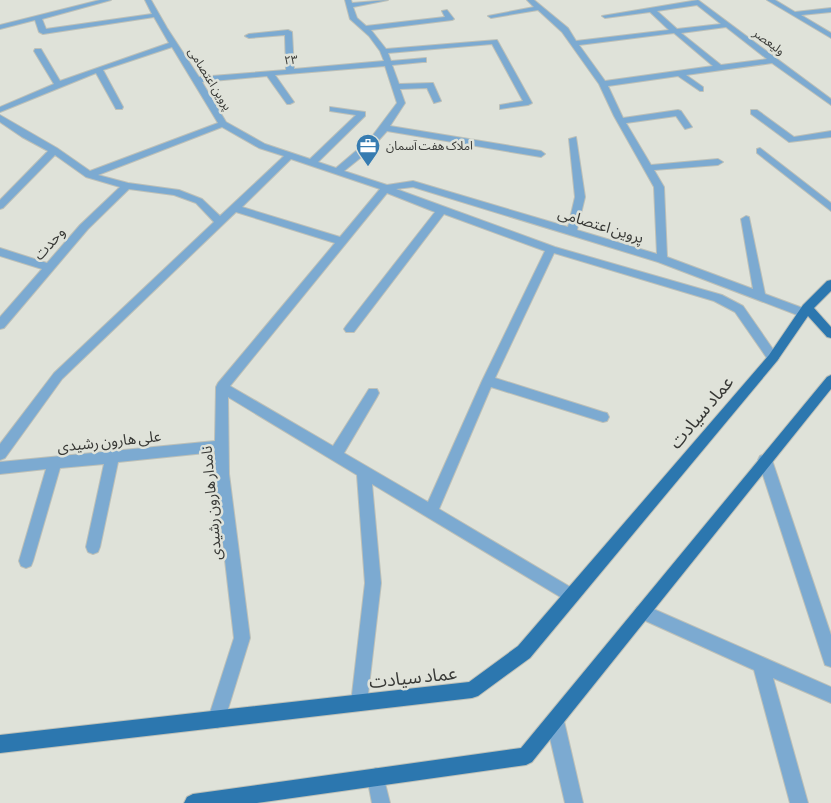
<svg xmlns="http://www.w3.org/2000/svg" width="831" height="803" viewBox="0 0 831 803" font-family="'Asap Condensed','Noto Sans Arabic',sans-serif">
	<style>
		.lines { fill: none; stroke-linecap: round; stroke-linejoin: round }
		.minor-casing { stroke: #bdc0b8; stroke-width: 2 }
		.major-casing { stroke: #bdc0b8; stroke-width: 2 }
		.minor { fill: #7caad1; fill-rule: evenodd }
		.major { fill: #2c77af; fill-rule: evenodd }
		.labels { text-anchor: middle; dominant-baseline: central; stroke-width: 5; stroke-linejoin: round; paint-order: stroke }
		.far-street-label { font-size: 12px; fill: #373835; stroke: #dfe2d9 }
		.far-poi-label { font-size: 12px; fill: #373835; stroke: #dfe2d9; text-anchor: start }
		.street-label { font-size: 15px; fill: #373835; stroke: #dfe2d9 }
		.near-street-label { font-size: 18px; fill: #373835; stroke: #dfe2d9 }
	</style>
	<rect width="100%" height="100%" fill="#dfe2d9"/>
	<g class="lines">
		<defs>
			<path id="minor" d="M 100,0 L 111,0 L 42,19 L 46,29 L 152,14 L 145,0 L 151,0 L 167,28 L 199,77 L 286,70 L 285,35 L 249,38 L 245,36 L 249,34 L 288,30 L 292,32 L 294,69 L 384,61 L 380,51 L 369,36 L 350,19 L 345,0 L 351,0 L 352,3 L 388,0 L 353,7 L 357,18 L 366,26 L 445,17 L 442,11 L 447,10 L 454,19 L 452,20 L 371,30 L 386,49 L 497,40 L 532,103 L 528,105 L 500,109 L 500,105 L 523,101 L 492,44 L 388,53 L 391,61 L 426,58 L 426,62 L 423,62 L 392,65 L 399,84 L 433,83 L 441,101 L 434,103 L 427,88 L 400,89 L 405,103 L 390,126 L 541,151 L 545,154 L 541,157 L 387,131 L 369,151 L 344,171 L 387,185 L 413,181 L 568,227 L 575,197 L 569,139 L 576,137 L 585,197 L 577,230 L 657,254 L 654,187 L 614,116 L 599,84 L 562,32 L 538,10 L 491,18 L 488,16 L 534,7 L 527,0 L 534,0 L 568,28 L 576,41 L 669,30 L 650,12 L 605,18 L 602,16 L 698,0 L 831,99 L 831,105 L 772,63 L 686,75 L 703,87 L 703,91 L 700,91 L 678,76 L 608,86 L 623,118 L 678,110 L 681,111 L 692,127 L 685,129 L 676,116 L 626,123 L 651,165 L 718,159 L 723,162 L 718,165 L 654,170 L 664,187 L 667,257 L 753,289 L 741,219 L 746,216 L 749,217 L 765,294 L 808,310 L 810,313 L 808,316 L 800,316 L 658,262 L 413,187 L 396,189 L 555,247 L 722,295 L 743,306 L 779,358 L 777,361 L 769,361 L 735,312 L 714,301 L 554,253 L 495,378 L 603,412 L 607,413 L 609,417 L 607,421 L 603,422 L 491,387 L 439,509 L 577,591 L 580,596 L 577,601 L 572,604 L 372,484 L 381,583 L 367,703 L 365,709 L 359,711 L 353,709 L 351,703 L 365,583 L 357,475 L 228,397 L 229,474 L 250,638 L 223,725 L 217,728 L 211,725 L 208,719 L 234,638 L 215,474 L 215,452 L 118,462 L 100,547 L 98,552 L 93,554 L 88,552 L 86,547 L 104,464 L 60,468 L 33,561 L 31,566 L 26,568 L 21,566 L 19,561 L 46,469 L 0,474 L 0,462 L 215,441 L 216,387 L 218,383 L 335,243 L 236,212 L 62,379 L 5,458 L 0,460 L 0,444 L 54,373 L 214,222 L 196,203 L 174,195 L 129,189 L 88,229 L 4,328 L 0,329 L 0,317 L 42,269 L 0,256 L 0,248 L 47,263 L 80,225 L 120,187 L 86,177 L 55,155 L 3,208 L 0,209 L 0,200 L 48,151 L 22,137 L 0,122 L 0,115 L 57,148 L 90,171 L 218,123 L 172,47 L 103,70 L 123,107 L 122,109 L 116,109 L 96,73 L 0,112 L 0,107 L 54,84 L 34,51 L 35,49 L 41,49 L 60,81 L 169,43 L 154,17 L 43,34 L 39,32 L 35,20 L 0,29 L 0,25 ZM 697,5 L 721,24 L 677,29 L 657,11 ZM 726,27 L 767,59 L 721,65 L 681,33 ZM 674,33 L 713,66 L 605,81 L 579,45 ZM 385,66 L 397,103 L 370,139 L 336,168 L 318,162 L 365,116 L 365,112 L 330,107 L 330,111 L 356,115 L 310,159 L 265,144 L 226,122 L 202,82 L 267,76 L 287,104 L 290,104 L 294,102 L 275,75 ZM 222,127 L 259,148 L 284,156 L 220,216 L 202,199 L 179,190 L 128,183 L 98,175 ZM 291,159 L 380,189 L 340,237 L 242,207 ZM 387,193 L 435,212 L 346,326 L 344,329 L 346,332 L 354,332 L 444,214 L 545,251 L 482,381 L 428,502 L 344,453 L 377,397 L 379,393 L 377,389 L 369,389 L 333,446 L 230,386 Z
				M 767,0 L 775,0 L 795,12 L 831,8 L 831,12 L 801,15 L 831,33 L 831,38 Z
				M 751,110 L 757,110 L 794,137 L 831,131 L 831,137 L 789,142 L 751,114 Z
				M 760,148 L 831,203 L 831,211 L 757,153 L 757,149 Z
				M 765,454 L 770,456 L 772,460 L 831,635 L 831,667 L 825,665 L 823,659 L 758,460 L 760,456 Z
				M 642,604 L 831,687 L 831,703 L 773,678 L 808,803 L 790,803 L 754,670 L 637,617 L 634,612 L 637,607 Z
				M 555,712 L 561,715 L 564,721 L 583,803 L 565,803 L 546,721 L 549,715 Z
				M 376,768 L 382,771 L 390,803 L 372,803 L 367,777 L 370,771 Z"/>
			<path id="major" d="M 831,280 L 831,291 L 814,308 L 831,327 L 831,338 L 827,337 L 808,316 L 777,361 L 530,658 L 478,696 L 472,698 L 0,753 L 0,735 L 469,682 L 518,646 L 769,355 L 803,305 L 827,281 Z
				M 831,375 L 831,389 L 532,762 L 526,765 L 257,803 L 184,803 L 187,797 L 193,794 L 521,748 L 827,377 Z"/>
		</defs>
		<use href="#minor" class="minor-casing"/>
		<use href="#major" class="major-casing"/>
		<use href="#minor" class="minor"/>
		<use href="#major" class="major"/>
	</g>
	<defs>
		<symbol id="office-pin" viewBox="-11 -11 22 30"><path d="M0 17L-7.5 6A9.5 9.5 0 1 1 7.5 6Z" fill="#377cb1" stroke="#dfe2d9"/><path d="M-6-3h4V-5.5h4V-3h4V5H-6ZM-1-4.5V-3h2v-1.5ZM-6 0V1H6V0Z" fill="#fff"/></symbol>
	</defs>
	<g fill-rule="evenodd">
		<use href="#office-pin" x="354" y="132" width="28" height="38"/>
	</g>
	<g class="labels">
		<g class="far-street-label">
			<text transform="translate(769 42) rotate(36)">ولیعصر</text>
			<text transform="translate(291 60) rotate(-5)">۲۳</text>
			<text transform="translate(210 79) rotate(58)">پروین اعتصامی</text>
		</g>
		<g class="far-poi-label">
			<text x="386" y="146">املاک هفت آسمان</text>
		</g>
		<g class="street-label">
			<text transform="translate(601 225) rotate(17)">پروین اعتصامی</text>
			<text transform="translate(49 243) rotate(-48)">وحدت</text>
			<text transform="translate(109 441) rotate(-6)">علی هارون رشیدی</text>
			<text transform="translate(211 503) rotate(-95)">نامدار هارون رشیدی</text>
		</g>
		<g class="near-street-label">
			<text transform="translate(701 412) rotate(-50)">عماد سیادت</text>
			<text transform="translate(413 677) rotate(-6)">عماد سیادت</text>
		</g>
	</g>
</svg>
